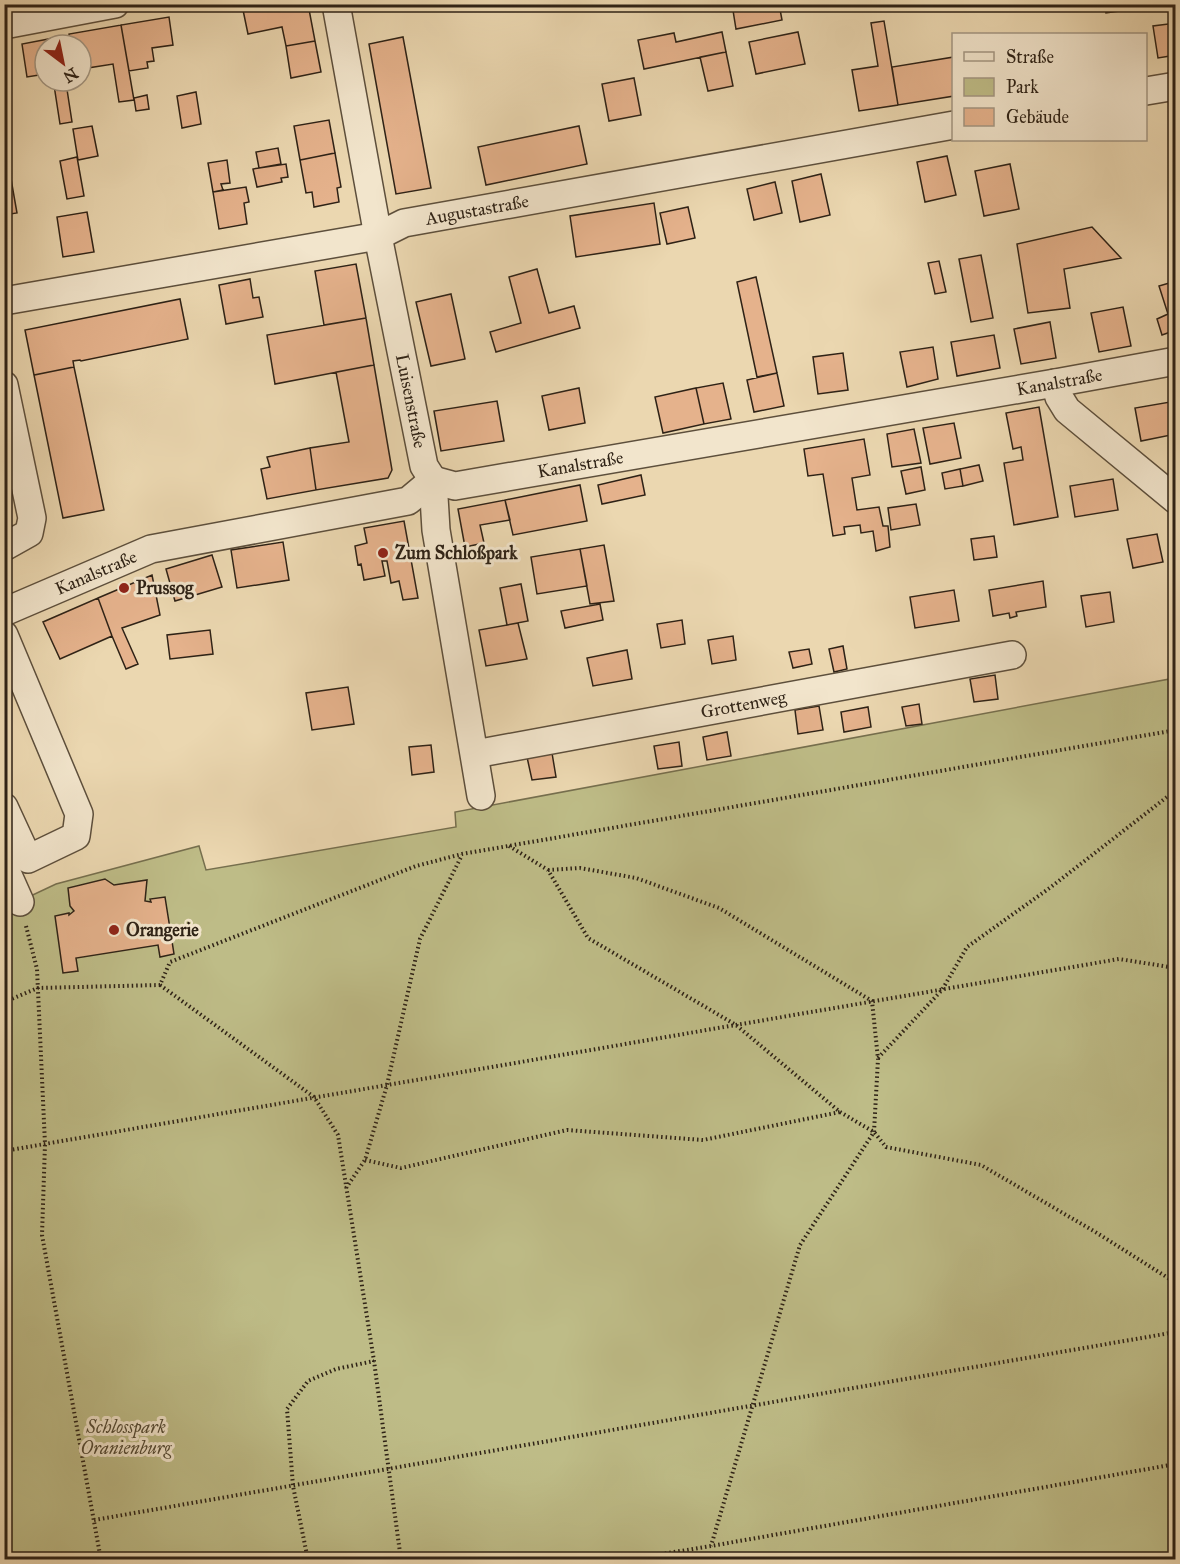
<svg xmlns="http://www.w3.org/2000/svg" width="1180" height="1564" viewBox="0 0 1180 1564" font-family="'IM FELL Great Primer',serif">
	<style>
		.green { fill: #bebc87; stroke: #766f4e; stroke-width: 1.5 }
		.building { fill: #e5b28c; stroke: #2e2216; stroke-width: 1.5 }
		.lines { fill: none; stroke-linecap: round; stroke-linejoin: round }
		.minor-casing { stroke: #5d4f3c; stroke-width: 30 }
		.path { stroke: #2e2216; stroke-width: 4; stroke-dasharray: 1.5 3; stroke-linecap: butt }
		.minor { stroke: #f2e5cc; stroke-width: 27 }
		.poi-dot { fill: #8f2418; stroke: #f2e5cc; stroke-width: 2 }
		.labels { text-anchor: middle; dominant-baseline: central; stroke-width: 6; stroke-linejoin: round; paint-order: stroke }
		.street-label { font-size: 18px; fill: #2e2216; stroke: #f2e5cc }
		.poi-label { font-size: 18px; font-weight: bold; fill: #2e2216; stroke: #f2e5cc; text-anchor: start }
		.park-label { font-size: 18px; font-style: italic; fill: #524832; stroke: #f2e5cc }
	</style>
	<rect width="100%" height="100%" fill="#ebd7b0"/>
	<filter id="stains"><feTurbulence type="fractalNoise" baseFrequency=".00333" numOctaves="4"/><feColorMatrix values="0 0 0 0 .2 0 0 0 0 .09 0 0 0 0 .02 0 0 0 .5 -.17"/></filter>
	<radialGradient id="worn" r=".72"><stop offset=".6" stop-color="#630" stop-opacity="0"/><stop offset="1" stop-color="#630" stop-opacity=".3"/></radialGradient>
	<path class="green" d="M 1175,678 L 1175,1559 L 5,1560 L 5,908 L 56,884 L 199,846 L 206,870 L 456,827 L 455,812 Z"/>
	<path class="building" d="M 271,4 L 308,4 L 315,41 L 286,46 L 282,27 L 248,34 L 243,10 Z
		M 732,4 L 779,4 L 782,20 L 736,29 Z
		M 1105,4 L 1125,4 L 1126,10 L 1106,13 Z
		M 169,17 L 173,45 L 152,48 L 154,61 L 147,62 L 148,68 L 129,71 L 121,25 Z
		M 884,21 L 898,105 L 859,111 L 852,70 L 878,66 L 871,23 Z
		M 1176,23 L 1176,55 L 1158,58 L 1153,26 Z
		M 121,25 L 134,100 L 119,102 L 113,64 L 81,69 L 81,45 L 70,45 L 69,34 Z
		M 722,32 L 726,52 L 644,69 L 638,40 L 674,33 L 676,42 Z
		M 798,32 L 805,64 L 756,74 L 749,42 Z
		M 59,37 L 60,45 L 45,45 L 45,74 L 27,77 L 22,44 Z
		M 403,37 L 431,188 L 396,194 L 369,44 Z
		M 315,41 L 321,72 L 291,78 L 286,46 Z
		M 4,47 L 11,77 L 4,79 Z
		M 726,52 L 733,86 L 708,91 L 700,57 Z
		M 954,57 L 954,96 L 898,105 L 892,67 Z
		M 634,78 L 641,115 L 609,121 L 602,84 Z
		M 66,83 L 72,122 L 60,124 L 54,85 Z
		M 196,92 L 201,124 L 182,128 L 177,96 Z
		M 147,95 L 149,109 L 136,111 L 134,98 Z
		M 329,120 L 335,153 L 300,160 L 294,126 Z
		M 92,126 L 98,156 L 78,160 L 73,129 Z
		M 579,126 L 587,164 L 486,185 L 478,147 Z
		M 278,148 L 281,164 L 259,168 L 256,152 Z
		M 335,153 L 341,187 L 337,188 L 339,202 L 314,207 L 312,192 L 306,193 L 300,160 Z
		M 947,156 L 956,195 L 925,202 L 917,162 Z
		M 77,157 L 84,196 L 67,199 L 60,161 Z
		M 227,160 L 230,183 L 221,184 L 223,190 L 213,192 L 208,163 Z
		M 8,162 L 17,213 L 4,215 L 4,163 Z
		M 286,164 L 288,177 L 281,178 L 282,182 L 257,187 L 253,169 Z
		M 1010,164 L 1019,209 L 984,216 L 975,171 Z
		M 821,174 L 830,215 L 800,222 L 792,181 Z
		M 775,182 L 782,213 L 754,220 L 747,189 Z
		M 246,187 L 249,202 L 244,203 L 247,224 L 219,229 L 213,192 Z
		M 654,203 L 660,244 L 576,257 L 570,216 Z
		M 688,207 L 695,238 L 667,244 L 660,213 Z
		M 87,212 L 94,252 L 63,257 L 57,217 Z
		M 1092,227 L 1121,258 L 1064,269 L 1070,308 L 1028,313 L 1017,244 Z
		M 981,255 L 993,318 L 971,322 L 959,259 Z
		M 939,261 L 946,292 L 935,294 L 928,263 Z
		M 356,264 L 366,318 L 324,325 L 315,271 Z
		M 537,269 L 549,313 L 574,306 L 580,328 L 496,352 L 490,332 L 521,323 L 509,277 Z
		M 756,277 L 777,373 L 757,377 L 737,282 Z
		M 250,279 L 253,298 L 259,297 L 263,317 L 226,324 L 219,285 Z
		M 1176,281 L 1176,317 L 1172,318 L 1176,330 L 1162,335 L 1157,319 L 1168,314 L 1159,286 Z
		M 451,294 L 465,359 L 431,366 L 416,302 Z
		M 180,299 L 188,339 L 81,361 L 80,360 L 73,361 L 74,367 L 34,375 L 25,330 Z
		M 1123,307 L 1131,346 L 1099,352 L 1091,313 Z
		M 366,318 L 374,365 L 275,384 L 267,335 Z
		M 1050,322 L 1056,358 L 1021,364 L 1014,329 Z
		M 994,335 L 1000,368 L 957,376 L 951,342 Z
		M 933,347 L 938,379 L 907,387 L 900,352 Z
		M 843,353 L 848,390 L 818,394 L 813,357 Z
		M 374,365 L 392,470 L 388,478 L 316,490 L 310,448 L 349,442 L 336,372 Z
		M 74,367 L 104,510 L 63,518 L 34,375 Z
		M 777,373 L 784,406 L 754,412 L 747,380 Z
		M 723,383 L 731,419 L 704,424 L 696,388 Z
		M 579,388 L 585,423 L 549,430 L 542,396 Z
		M 696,388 L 704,424 L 663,433 L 655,397 Z
		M 497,401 L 504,441 L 441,451 L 434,411 Z
		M 1170,402 L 1176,434 L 1141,441 L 1135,408 Z
		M 1039,407 L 1058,517 L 1014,525 L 1004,463 L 1023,460 L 1021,447 L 1013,449 L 1006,413 Z
		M 954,423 L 961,458 L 930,464 L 923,428 Z
		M 914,429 L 921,463 L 892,467 L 887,434 Z
		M 864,439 L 870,475 L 852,478 L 857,510 L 879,507 L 883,526 L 888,526 L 890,547 L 876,551 L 873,531 L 861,533 L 860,525 L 844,527 L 845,534 L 833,536 L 823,474 L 808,476 L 804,449 Z
		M 310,448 L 316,490 L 267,499 L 261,469 L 270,467 L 267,457 Z
		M 979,465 L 983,481 L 963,486 L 960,469 Z
		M 921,467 L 925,490 L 906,494 L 901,471 Z
		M 960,469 L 963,486 L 945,489 L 942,473 Z
		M 641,475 L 645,495 L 602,504 L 598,485 Z
		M 1113,479 L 1118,510 L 1075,517 L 1070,486 Z
		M 580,485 L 587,521 L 513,535 L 505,500 Z
		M 505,500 L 510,520 L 480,525 L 484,543 L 465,547 L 458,509 Z
		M 916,504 L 920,525 L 891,530 L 888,508 Z
		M 404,521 L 418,598 L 403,600 L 399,581 L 391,583 L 387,561 L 382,561 L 385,576 L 364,580 L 361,564 L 358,565 L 355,546 L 367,543 L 364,528 Z
		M 1157,534 L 1163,562 L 1133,568 L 1127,539 Z
		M 994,536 L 997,557 L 974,560 L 971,539 Z
		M 283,542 L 289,580 L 237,588 L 231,550 Z
		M 604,545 L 614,601 L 590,604 L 580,549 Z
		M 580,549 L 587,586 L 537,594 L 531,557 Z
		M 212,555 L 222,587 L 175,601 L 166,569 Z
		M 152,575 L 160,615 L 122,628 L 138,664 L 126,669 L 112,636 L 98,598 Z
		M 1043,581 L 1046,607 L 1016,612 L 1017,616 L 1010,618 L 1009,613 L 993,616 L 989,590 Z
		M 521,584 L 528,621 L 507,625 L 500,588 Z
		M 954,590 L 959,621 L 915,628 L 910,597 Z
		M 1110,592 L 1114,622 L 1086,627 L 1081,596 Z
		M 98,598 L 112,636 L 60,659 L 43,622 Z
		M 600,604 L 603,620 L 565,628 L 561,611 Z
		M 682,620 L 685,644 L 661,648 L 657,624 Z
		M 518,623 L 527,659 L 486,666 L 479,630 Z
		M 210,630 L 213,654 L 170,659 L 167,635 Z
		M 733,636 L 736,660 L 712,664 L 708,640 Z
		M 843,646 L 847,669 L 834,672 L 829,649 Z
		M 809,649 L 812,664 L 793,668 L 789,652 Z
		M 627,650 L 632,679 L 593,686 L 587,658 Z
		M 995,675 L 998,699 L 974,702 L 970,679 Z
		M 348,687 L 354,724 L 312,730 L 306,693 Z
		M 919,704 L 922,724 L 906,726 L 902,707 Z
		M 819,706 L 823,730 L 798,734 L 795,710 Z
		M 868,707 L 871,727 L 844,732 L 841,712 Z
		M 727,732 L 731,756 L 707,760 L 703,737 Z
		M 679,742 L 682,766 L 658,769 L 654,746 Z
		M 431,745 L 434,772 L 412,775 L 409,747 Z
		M 552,753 L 556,777 L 532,780 L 527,757 Z
		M 105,879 L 114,885 L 147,880 L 145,901 L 151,902 L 150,899 L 165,897 L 174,954 L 160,957 L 158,945 L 76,958 L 78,971 L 63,973 L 55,916 L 69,913 L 69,915 L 74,911 L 70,906 L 68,888 Z"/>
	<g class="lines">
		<defs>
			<g id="minor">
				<path id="s1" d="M 336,4 L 378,236 L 424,466 L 433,480 L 436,530 L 481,796"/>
				<path d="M 4,25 L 115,4"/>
				<path d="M 1146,91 L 1176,86"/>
				<path id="s2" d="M 4,301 L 378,236 L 404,223 L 954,125"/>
				<path d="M 1055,383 L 1059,397 L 1067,410 L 1176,500"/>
				<path d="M 4,385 L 32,518 L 29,533 L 4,547"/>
				<path id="s3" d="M 433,480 L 455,486 L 1055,383 L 1176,361"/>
				<path id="s4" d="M 4,612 L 151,549 L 408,501 L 433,480"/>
				<path d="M 4,635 L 79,814 L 76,836 L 28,859 L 4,807"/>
				<path id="s5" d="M 475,754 L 1012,655"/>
				<path d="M 4,866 L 20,902"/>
			</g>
		</defs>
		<use href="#minor" class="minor-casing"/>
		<path class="path" d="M 509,846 L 548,870 L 588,938 L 736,1025 L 840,1112 L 874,1132 L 886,1147 L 981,1165 L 1097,1233 L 1176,1283
			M 548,870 L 580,868 L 636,878 L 719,908 L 872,1001 L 878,1059 L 874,1132 L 800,1245 L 711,1546
			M 26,926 L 37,969 L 45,1144 L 42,1235 L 101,1560
			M 160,985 L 314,1097 L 338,1135 L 374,1361 L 401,1560
			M 4,1002 L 38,988 L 160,985 L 170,962 L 416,866 L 462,854 L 1176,730
			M 878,1058 L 942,990 L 967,947 L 1051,887 L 1176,790
			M 4,1151 L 1119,959 L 1176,968
			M 365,1160 L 401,1168 L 567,1130 L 703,1140 L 840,1112
			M 346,1188 L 365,1160 L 387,1085 L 420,939 L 462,855
			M 94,1520 L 1176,1332
			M 308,1560 L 293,1486 L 287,1409 L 308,1381 L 336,1369 L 374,1361
			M 625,1560 L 711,1546 L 1176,1464"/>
		<use href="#minor" class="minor"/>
	</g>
	<g class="poi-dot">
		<circle cx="383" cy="553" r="6"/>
		<circle cx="124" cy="588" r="6"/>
		<circle cx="114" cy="930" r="6"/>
	</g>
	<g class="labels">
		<g class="street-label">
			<text stroke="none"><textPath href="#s2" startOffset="483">Augustastraße</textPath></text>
			<text stroke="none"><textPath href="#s3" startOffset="636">Kanalstraße</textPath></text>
			<text stroke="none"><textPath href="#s1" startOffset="404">Luisenstraße</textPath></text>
			<text stroke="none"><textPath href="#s3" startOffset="150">Kanalstraße</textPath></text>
			<text stroke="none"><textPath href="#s4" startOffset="100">Kanalstraße</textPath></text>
			<text stroke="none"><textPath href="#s5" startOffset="273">Grottenweg</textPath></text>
		</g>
		<g class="poi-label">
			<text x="395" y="553">Zum Schloßpark</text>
			<text x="136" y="588">Prussog</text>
			<text x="126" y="930">Orangerie</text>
		</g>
		<g class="park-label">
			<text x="126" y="1427">Schlosspark<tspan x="126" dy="21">Oranienburg</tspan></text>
		</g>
	</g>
	<rect width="1180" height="1564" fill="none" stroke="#ebd7b0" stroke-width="24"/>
	<rect x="6" y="6" width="1168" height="1552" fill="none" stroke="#2e2216" stroke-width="3"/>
	<rect x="12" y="12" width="1156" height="1540" fill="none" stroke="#2e2216" stroke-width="1.5"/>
	<rect x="952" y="33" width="195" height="108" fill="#f2e5cc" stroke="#a49783" stroke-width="1.5"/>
	<rect x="964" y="52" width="30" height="9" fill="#f2e5cc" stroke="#a49783" stroke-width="1.5"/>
	<text x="1006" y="63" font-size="18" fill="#2e2216">Straße</text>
	<rect x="964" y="78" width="30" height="18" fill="#bebc87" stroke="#a49783" stroke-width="1.5"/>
	<text x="1006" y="93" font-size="18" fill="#2e2216">Park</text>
	<rect x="964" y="108" width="30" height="18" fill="#e5b28c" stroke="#a49783" stroke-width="1.5"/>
	<text x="1006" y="123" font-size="18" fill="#2e2216">Gebäude</text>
	<g transform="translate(63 63) rotate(148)"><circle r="28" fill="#f2e5cc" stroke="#a49783" stroke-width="1.5"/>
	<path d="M0-4.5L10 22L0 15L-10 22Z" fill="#8f2418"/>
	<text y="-9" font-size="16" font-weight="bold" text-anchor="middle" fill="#2e2216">N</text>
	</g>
	<rect width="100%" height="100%" filter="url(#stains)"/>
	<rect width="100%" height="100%" fill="url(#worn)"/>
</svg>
